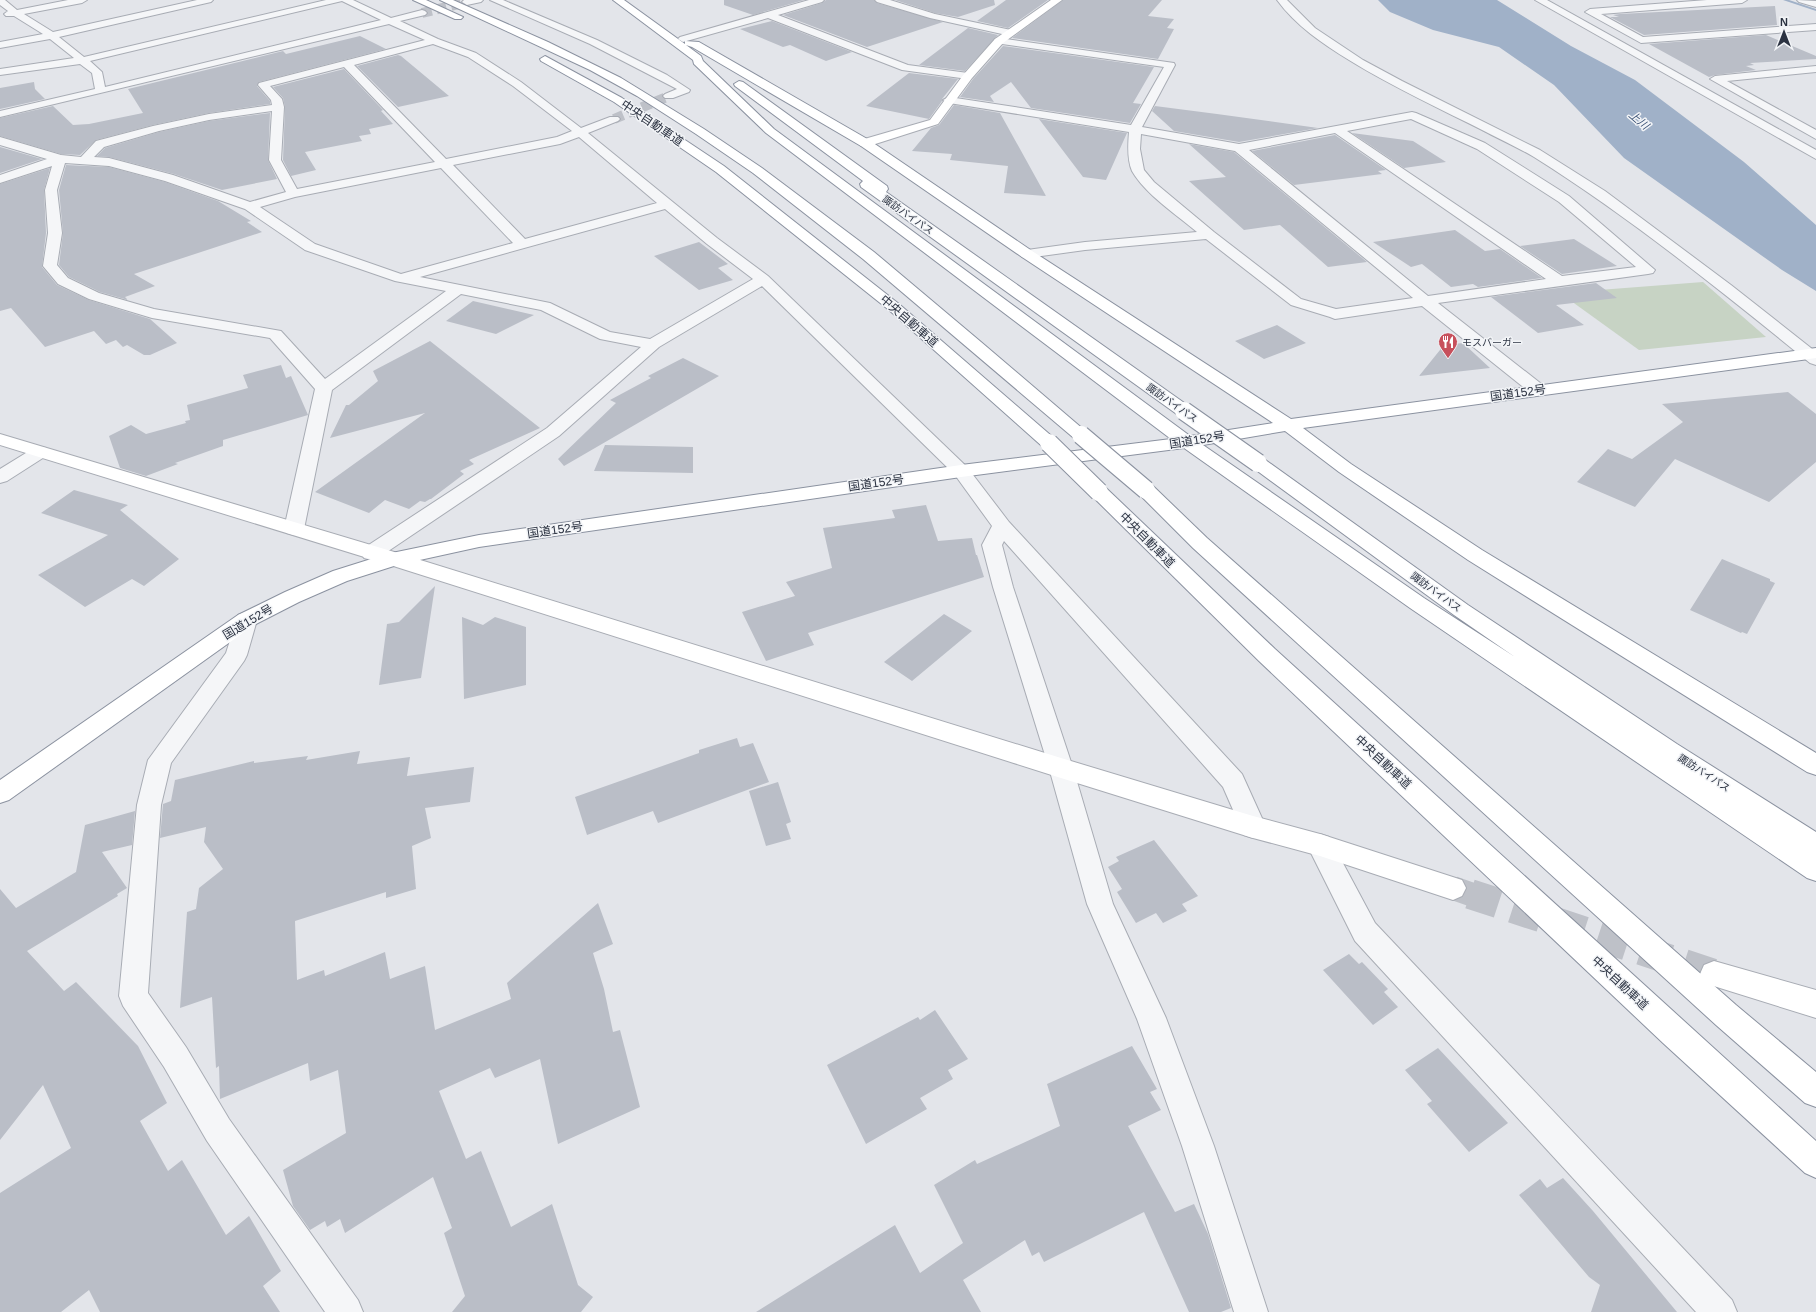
<svg xmlns="http://www.w3.org/2000/svg" width="1816" height="1312" viewBox="0 0 1816 1312" font-family="Arial,'Noto Sans JP',sans-serif">
	<style>
		.green { fill: #c7d3c4 }
		.water { fill: #a0b1c8 }
		.lines { fill: none; stroke-linecap: round; stroke-linejoin: round }
		.stream { fill: #a0b1c8; fill-rule: evenodd }
		.building { fill: #babec7 }
		.street-tunnel { stroke: #bec1c8; stroke-width: 10; stroke-dasharray: 10 5; stroke-linecap: butt }
		.secondary-tunnel-far1 { stroke: #bec1c8; stroke-width: 24; stroke-dasharray: 24 12; stroke-linecap: butt }
		.secondary-tunnel { stroke: #bec1c8; stroke-width: 30; stroke-dasharray: 30 15; stroke-linecap: butt }
		.street-casing { stroke: #a8acb4; stroke-width: 2 }
		.secondary-casing { stroke: #a8acb4; stroke-width: 2 }
		.highway-casing { stroke: #8b92a0; stroke-width: 2 }
		.street { fill: #f5f6f8; fill-rule: evenodd }
		.secondary { fill: #fff; fill-rule: evenodd }
		.highway { fill: #fff; fill-rule: evenodd }
		.highway-bridge-casing { stroke: #8b92a0; stroke-width: 20; stroke-linecap: butt }
		.highway-bridge { stroke: #fff; stroke-width: 18 }
		.labels { text-anchor: middle; dominant-baseline: central; stroke-width: 3; stroke-linejoin: round; paint-order: stroke }
		.far-street-label { font-size: 10px; fill: #2b3241; stroke: #f2f4f7 }
		.far-poi-label { font-size: 10px; fill: #2b3241; stroke: #f2f4f7; text-anchor: start }
		.far-water-label { font-size: 11px; font-style: italic; fill: #384f73; stroke: #f2f4f7 }
		.street-label { font-size: 12px; fill: #2b3241; stroke: #f2f4f7 }
	</style>
	<rect width="100%" height="100%" fill="#e3e5ea"/>
	<path class="green" d="M 1703,282 L 1766,337 L 1639,350 L 1560,293 Z"/>
	<path class="water" d="M 1378,0 L 1497,0 L 1571,46 L 1635,80 L 1744,162 L 1816,225 L 1816,291 L 1782,270 L 1624,158 L 1554,85 L 1499,47 L 1433,30 L 1390,12 Z"/>
	<g class="lines">
		<path class="stream" d="M 1783,0 L 1789,0 L 1816,9 L 1816,11 Z"/>
	</g>
	<path class="building" d="M 724,0 L 804,0 L 753,15 L 724,5 Z
		M 826,0 L 874,0 L 877,3 L 943,22 L 867,47 L 783,15 L 822,3 Z
		M 895,0 L 994,0 L 995,5 L 958,17 L 935,13 Z
		M 1006,0 L 1048,0 L 1008,28 L 977,21 Z
		M 1063,0 L 1162,0 L 1148,16 L 1174,19 L 1167,28 L 1174,29 L 1158,59 L 1012,38 Z
		M 1775,6 L 1777,25 L 1644,35 L 1610,17 L 1619,17 L 1613,15 L 1620,14 Z
		M 772,21 L 852,52 L 826,61 L 790,45 L 783,47 L 740,29 Z
		M 968,28 L 998,35 L 965,71 L 919,65 Z
		M 1766,35 L 1816,56 L 1816,59 L 1750,63 L 1754,65 L 1746,66 L 1756,70 L 1715,75 L 1709,77 L 1649,44 Z
		M 360,36 L 386,49 L 259,82 L 257,86 L 270,101 L 270,104 L 209,113 L 153,125 L 96,140 L 80,155 L 61,154 L 0,136 L 0,118 L 53,106 L 73,125 L 89,124 L 143,113 L 128,89 L 275,53 L 283,51 L 286,54 Z
		M 1003,46 L 1154,67 L 1133,103 L 1141,104 L 1130,123 L 1031,108 L 1011,82 L 990,96 L 994,102 L 960,97 L 973,79 Z
		M 398,55 L 401,56 L 449,96 L 398,107 L 357,66 Z
		M 344,69 L 383,110 L 381,111 L 393,124 L 369,129 L 371,134 L 359,136 L 362,141 L 305,152 L 316,170 L 291,176 L 283,160 L 285,107 L 283,98 L 273,87 Z
		M 909,73 L 958,79 L 942,99 L 942,101 L 929,119 L 866,106 Z
		M 34,82 L 35,89 L 45,99 L 0,109 L 0,88 Z
		M 954,105 L 1000,113 L 1046,196 L 1004,193 L 1008,166 L 950,160 L 952,154 L 912,151 L 931,128 L 939,125 Z
		M 1155,106 L 1217,114 L 1318,128 L 1239,142 L 1174,131 L 1152,111 Z
		M 270,113 L 268,160 L 277,179 L 222,190 L 174,174 L 109,157 L 97,156 L 105,148 L 159,132 L 209,121 Z
		M 1039,119 L 1127,133 L 1106,180 L 1083,177 Z
		M 1352,133 L 1413,141 L 1446,162 L 1404,168 Z
		M 1335,135 L 1386,170 L 1378,171 L 1382,174 L 1294,185 L 1252,151 Z
		M 1189,144 L 1234,152 L 1367,262 L 1328,267 L 1280,225 L 1244,230 L 1189,181 L 1226,177 Z
		M 0,147 L 42,159 L 0,173 Z
		M 66,165 L 109,167 L 165,182 L 218,201 L 251,221 L 247,222 L 262,232 L 134,274 L 155,286 L 125,297 L 128,300 L 100,292 L 69,277 L 59,265 L 63,233 L 59,190 Z
		M 50,168 L 44,190 L 46,233 L 42,267 L 57,285 L 89,300 L 150,319 L 177,343 L 150,355 L 144,355 L 127,345 L 123,347 L 116,340 L 106,344 L 94,331 L 45,347 L 11,308 L 0,311 L 0,184 Z
		M 1455,230 L 1485,251 L 1500,249 L 1542,278 L 1478,287 L 1473,284 L 1451,287 L 1422,264 L 1411,267 L 1373,242 Z
		M 1574,239 L 1617,266 L 1562,274 L 1520,246 Z
		M 699,242 L 728,264 L 718,268 L 733,280 L 699,290 L 654,256 Z
		M 1596,283 L 1617,298 L 1556,305 L 1584,325 L 1538,333 L 1491,297 Z
		M 473,301 L 534,315 L 496,334 L 446,321 Z
		M 1277,325 L 1306,343 L 1264,359 L 1235,341 Z
		M 430,341 L 540,428 L 469,460 L 474,464 L 460,471 L 464,474 L 431,499 L 430,499 L 425,502 L 420,501 L 409,509 L 385,500 L 369,513 L 315,492 L 425,413 L 330,438 L 346,405 L 349,405 L 378,381 L 373,371 Z
		M 1463,343 L 1490,368 L 1419,376 L 1444,345 Z
		M 683,358 L 719,376 L 564,466 L 558,459 L 616,403 L 610,400 L 651,378 L 648,376 Z
		M 281,365 L 286,378 L 291,376 L 308,415 L 223,440 L 223,446 L 175,463 L 178,464 L 146,476 L 120,468 L 109,436 L 131,425 L 146,434 L 186,423 L 185,421 L 190,420 L 187,405 L 248,388 L 243,375 Z
		M 1788,392 L 1816,414 L 1816,462 L 1769,502 L 1675,459 L 1635,507 L 1577,482 L 1608,449 L 1632,459 L 1683,422 L 1662,404 Z
		M 605,445 L 693,447 L 693,473 L 594,471 Z
		M 74,490 L 128,505 L 120,510 L 179,559 L 144,586 L 132,579 L 85,607 L 38,575 L 108,535 L 41,513 Z
		M 926,505 L 938,541 L 972,538 L 976,555 L 977,555 L 984,577 L 808,633 L 814,645 L 766,661 L 742,612 L 795,596 L 786,582 L 832,568 L 823,528 L 895,518 L 892,510 Z
		M 1722,559 L 1770,579 L 1770,581 L 1775,583 L 1747,634 L 1742,632 L 1741,633 L 1690,610 Z
		M 435,586 L 421,678 L 379,685 L 387,624 L 399,622 Z
		M 944,614 L 972,631 L 912,681 L 884,662 Z
		M 462,617 L 483,625 L 495,617 L 526,627 L 526,685 L 464,699 Z
		M 737,738 L 740,747 L 753,743 L 769,782 L 658,823 L 653,811 L 587,835 L 575,797 L 699,753 L 699,750 Z
		M 360,751 L 357,764 L 410,757 L 407,776 L 474,767 L 470,802 L 425,808 L 431,838 L 412,846 L 416,889 L 386,898 L 386,892 L 295,921 L 297,980 L 324,970 L 325,976 L 385,952 L 390,979 L 425,966 L 435,1030 L 511,999 L 507,983 L 598,903 L 613,944 L 593,953 L 604,989 L 613,1032 L 620,1030 L 640,1107 L 558,1144 L 540,1059 L 495,1078 L 490,1068 L 439,1091 L 466,1159 L 481,1151 L 511,1227 L 552,1204 L 578,1285 L 593,1297 L 581,1312 L 452,1312 L 465,1296 L 444,1233 L 452,1228 L 433,1177 L 345,1233 L 340,1219 L 327,1227 L 325,1221 L 310,1230 L 293,1206 L 283,1170 L 346,1133 L 338,1070 L 310,1081 L 308,1063 L 220,1099 L 219,1066 L 216,1068 L 212,997 L 180,1008 L 187,912 L 196,909 L 199,888 L 223,869 L 204,842 L 206,827 L 160,838 L 163,804 L 171,801 L 175,780 L 254,761 L 254,763 L 308,756 L 306,760 Z
		M 778,782 L 791,822 L 786,824 L 791,839 L 766,846 L 749,791 Z
		M 135,811 L 132,845 L 102,852 L 127,888 L 117,894 L 118,896 L 27,951 L 64,991 L 76,982 L 138,1046 L 167,1103 L 140,1121 L 168,1171 L 182,1160 L 226,1235 L 249,1216 L 281,1271 L 263,1286 L 280,1312 L 100,1312 L 89,1290 L 61,1312 L 0,1312 L 0,1193 L 71,1148 L 43,1085 L 0,1140 L 0,889 L 16,908 L 76,872 L 85,825 Z
		M 1154,840 L 1198,896 L 1182,904 L 1187,911 L 1163,923 L 1156,913 L 1136,923 L 1117,892 L 1122,889 L 1108,867 L 1119,861 L 1116,857 Z
		M 1349,954 L 1359,964 L 1362,962 L 1388,989 L 1384,992 L 1398,1007 L 1373,1025 L 1323,970 Z
		M 935,1010 L 968,1059 L 948,1070 L 953,1079 L 920,1098 L 927,1109 L 866,1144 L 827,1065 L 918,1017 L 920,1020 Z
		M 1132,1046 L 1157,1089 L 1150,1092 L 1161,1110 L 1128,1126 L 1175,1212 L 1194,1204 L 1208,1234 L 1231,1308 L 1221,1312 L 1189,1312 L 1144,1212 L 1044,1262 L 1039,1252 L 1032,1256 L 1025,1240 L 963,1280 L 981,1312 L 756,1312 L 895,1225 L 920,1273 L 963,1243 L 934,1185 L 975,1160 L 977,1164 L 1060,1126 L 1047,1084 Z
		M 1438,1048 L 1508,1123 L 1469,1152 L 1427,1104 L 1432,1101 L 1405,1070 Z
		M 1563,1178 L 1593,1211 L 1677,1312 L 1591,1312 L 1600,1285 L 1589,1277 L 1519,1195 L 1540,1179 L 1547,1188 Z"/>
	<g class="lines">
		<path class="street-tunnel" d="M 422,13 L 467,2
			M 614,119 L 669,96"/>
		<path class="secondary-tunnel-far1" d="M 1453,888 L 1473,895"/>
		<path class="secondary-tunnel" d="M 1470,894 L 1714,974"/>
		<defs>
			<path id="street" d="M 0,0 L 5,0 L 17,10 L 68,0 L 87,0 L 82,3 L 24,14 L 53,32 L 197,0 L 213,0 L 211,2 L 59,37 L 84,57 L 326,0 L 353,0 L 391,18 L 422,10 L 425,11 L 427,13 L 425,15 L 400,21 L 438,39 L 476,53 L 521,82 L 581,128 L 610,117 L 618,117 L 620,119 L 618,121 L 588,133 L 717,238 L 768,276 L 967,467 L 1009,522 L 1242,774 L 1266,827 L 1262,835 L 1253,838 L 1244,835 L 1223,787 L 1004,541 L 1002,545 L 1013,587 L 1073,768 L 1113,904 L 1166,1018 L 1214,1146 L 1268,1312 L 1234,1312 L 1182,1146 L 1137,1019 L 1087,904 L 1049,768 L 993,587 L 982,545 L 992,526 L 955,475 L 762,286 L 659,347 L 559,436 L 378,558 L 371,560 L 364,558 L 361,553 L 364,548 L 547,428 L 641,347 L 600,339 L 541,310 L 461,294 L 332,390 L 304,529 L 301,533 L 294,535 L 287,533 L 284,529 L 315,389 L 270,338 L 152,318 L 89,299 L 58,284 L 43,266 L 48,233 L 45,190 L 52,166 L 0,183 L 0,175 L 47,159 L 0,145 L 0,137 L 61,155 L 81,157 L 96,141 L 153,126 L 209,114 L 272,105 L 271,100 L 258,85 L 259,83 L 425,40 L 389,24 L 0,117 L 0,111 L 95,89 L 92,73 L 80,64 L 0,75 L 0,69 L 74,58 L 50,39 L 0,48 L 0,42 L 43,34 L 14,16 L 6,16 L 4,14 L 8,11 L 0,5 ZM 342,1 L 381,20 L 105,87 L 102,72 L 90,61 ZM 433,44 L 468,57 L 513,86 L 572,131 L 557,137 L 446,159 L 354,65 ZM 344,67 L 435,162 L 297,189 L 281,160 L 284,107 L 282,99 L 270,86 ZM 272,111 L 269,160 L 286,192 L 250,202 L 173,175 L 109,158 L 94,157 L 104,147 L 159,131 L 209,120 ZM 579,137 L 657,203 L 525,239 L 453,165 L 560,144 ZM 65,163 L 109,166 L 165,181 L 245,209 L 305,250 L 395,281 L 446,291 L 325,379 L 281,331 L 154,309 L 99,293 L 68,278 L 57,265 L 62,233 L 57,190 ZM 441,168 L 513,243 L 401,274 L 315,244 L 260,207 L 295,197 ZM 665,209 L 707,244 L 753,279 L 650,339 L 610,332 L 550,303 L 420,277 Z
				M 464,0 L 483,0 L 481,2 L 467,5 L 462,2 Z
				M 490,0 L 503,0 L 597,40 L 667,75 L 690,90 L 689,92 L 673,98 L 665,98 L 663,96 L 665,94 L 677,89 L 590,44 Z
				M 809,0 L 824,0 L 822,2 L 778,15 L 908,65 L 968,73 L 973,76 L 968,79 L 902,70 L 768,18 L 683,42 L 678,39 L 680,37 Z
				M 875,0 L 890,0 L 935,14 L 1011,30 L 1016,33 L 1011,36 L 930,18 L 877,2 Z
				M 1277,0 L 1287,0 L 1315,28 L 1363,60 L 1402,81 L 1540,150 L 1605,191 L 1731,285 L 1816,352 L 1816,365 L 1810,363 C 1721,291 1631,218 1534,157 C 1519,148 1503,141 1488,133 C 1441,109 1394,88 1349,60 C 1323,44 1296,26 1277,0 Z
				M 1535,0 L 1547,0 L 1816,150 L 1816,159 Z
				M 1707,0 L 1747,0 L 1742,3 L 1601,14 L 1643,37 L 1816,24 L 1816,30 L 1641,43 L 1585,12 L 1590,9 Z
				M 1797,0 L 1816,1 L 1816,7 L 1799,2 Z
				M 999,38 L 1174,63 L 1175,65 L 1142,127 L 1239,144 L 1412,112 L 1416,113 L 1485,143 L 1569,196 L 1655,270 L 1653,273 L 1648,274 L 1438,303 L 1544,386 L 1546,390 L 1544,394 L 1538,395 L 1532,394 L 1422,306 L 1335,319 L 1330,317 L 1291,305 L 1206,239 L 1085,250 L 1027,258 L 1022,257 L 1020,254 L 1022,251 L 1027,250 L 1085,242 L 1197,232 C 1177,215 1145,194 1132,171 C 1127,160 1128,144 1129,132 L 949,103 L 943,100 L 949,97 L 1131,125 L 1164,67 L 995,43 L 994,41 L 995,39 ZM 1411,119 L 1477,149 L 1559,202 L 1636,267 L 1562,276 L 1347,131 ZM 1335,133 L 1546,279 L 1428,296 L 1249,150 ZM 1141,134 L 1235,151 L 1413,298 L 1336,309 L 1301,299 L 1214,232 L 1154,182 L 1144,170 L 1140,149 Z
				M 1816,66 L 1816,72 L 1727,81 L 1816,130 L 1816,139 L 1710,79 L 1715,76 Z
				M 40,447 L 46,448 L 49,452 L 46,456 L 7,481 L 0,483 L 0,469 L 34,448 Z
				M 246,612 L 254,615 L 257,620 L 247,655 L 244,661 L 171,763 L 161,805 L 148,993 L 186,1047 L 229,1119 L 358,1300 L 363,1312 L 325,1312 L 207,1141 L 164,1067 L 123,1006 L 119,996 L 137,805 L 148,760 L 226,653 L 238,615 Z
				M 1320,834 L 1329,837 L 1375,923 L 1732,1300 L 1737,1312 L 1696,1312 L 1355,941 L 1307,845 L 1311,837 Z"/>
			<path id="secondary" d="M 1051,0 L 1062,0 L 1003,43 L 972,78 L 938,124 L 869,146 L 861,146 L 859,143 L 861,140 L 930,120 L 964,74 L 995,39 Z
				M 0,434 L 401,554 L 1061,758 L 1253,816 L 1320,834 L 1462,880 L 1466,888 L 1462,896 L 1453,900 L 1320,856 L 1253,838 L 1061,778 L 387,564 L 0,445 Z
				M 1714,961 L 1816,990 L 1816,1018 L 1704,983 L 1700,974 L 1704,965 Z"/>
			<path id="highway" d="M 413,0 L 426,0 L 463,17 L 461,19 L 455,19 Z
				M 440,0 L 453,0 L 548,42 L 621,78 L 704,129 L 762,168 L 874,252 L 981,342 L 1090,435 L 1087,439 L 1081,440 L 1075,439 L 863,259 L 753,173 L 696,134 L 637,96 L 590,70 Z
				M 613,0 L 624,0 L 685,44 L 685,41 L 699,42 L 869,140 L 1032,251 L 1291,419 L 1816,348 L 1816,358 L 1303,428 L 1351,464 L 1482,550 L 1816,753 L 1816,775 L 1807,772 L 1468,560 L 1339,472 L 1285,431 L 1203,445 L 1424,598 L 1515,657 L 1454,615 L 1252,467 L 1249,463 L 1252,459 L 1258,457 L 1264,459 L 1468,605 L 1677,744 L 1816,832 L 1816,881 L 1807,878 L 1410,608 L 1184,448 L 961,477 L 479,547 L 397,565 L 347,581 L 299,602 L 254,625 L 9,800 L 0,803 L 0,780 L 238,615 L 285,592 L 333,571 L 387,554 L 479,535 L 961,465 L 1171,439 L 766,133 L 694,64 L 693,60 ZM 686,45 L 692,47 L 861,146 L 1022,257 L 1273,423 L 1190,436 L 774,129 L 703,61 L 701,56 Z
				M 545,56 L 622,98 L 724,166 L 899,304 L 1055,439 L 1058,443 L 1055,447 L 1049,448 L 1043,447 L 889,310 L 716,172 L 614,102 L 541,61 L 540,59 Z
				M 739,81 L 743,82 L 887,186 L 888,189 L 886,192 L 1190,407 L 1193,411 L 1190,415 L 1184,416 L 1178,415 L 861,187 L 860,184 L 863,181 L 735,86 L 734,84 Z
				M 1146,484 L 1153,486 L 1207,538 L 1736,1005 L 1816,1072 L 1816,1107 L 1805,1103 L 1716,1025 L 1193,548 L 1139,494 L 1137,490 L 1139,486 Z
				M 1099,486 L 1106,488 L 1275,649 L 1816,1141 L 1816,1178 L 1805,1173 L 1663,1043 L 1259,661 L 1092,496 L 1090,492 L 1092,488 Z"/>
		</defs>
		<use href="#street" class="street-casing"/>
		<use href="#secondary" class="secondary-casing"/>
		<use href="#highway" class="highway-casing"/>
		<use href="#street" class="street"/>
		<use href="#secondary" class="secondary"/>
		<use href="#highway" class="highway"/>
		<defs>
			<path id="highway-bridge" d="M 1184,411 L 1258,463
				M 1081,435 L 1146,490
				M 1049,443 L 1099,492"/>
		</defs>
		<use href="#highway-bridge" class="highway-bridge-casing"/>
		<use href="#highway-bridge" class="highway-bridge"/>
	</g>
	<defs>
		<symbol id="restaurant-pin" viewBox="-11 -11 22 30"><path d="M0 17L-7.5 6A9.5 9.5 0 1 1 7.5 6Z" fill="#c7505c" stroke="#f2f4f7"/><path d="M-5-6h1v4h1v-4h1v4h1v-4h1v5L-1.5 .5V6h-2V.5L-5-1ZM5-6V6H3V1.5H1.5Q1.5-4 5-6Z" fill="#fff"/></symbol>
	</defs>
	<g fill-rule="evenodd">
		<use href="#restaurant-pin" x="1437" y="331" width="22" height="30"/>
	</g>
	<g class="labels">
		<g class="far-street-label">
			<text transform="translate(908 215) rotate(35)">諏訪バイパス</text>
			<text transform="translate(1172 403) rotate(35)">諏訪バイパス</text>
			<text transform="translate(1436 592) rotate(36)">諏訪バイパス</text>
			<text transform="translate(1704 773) rotate(33)">諏訪バイパス</text>
		</g>
		<g class="far-poi-label">
			<text x="1462" y="342">モスバーガー</text>
		</g>
		<g class="far-water-label">
			<text transform="translate(1639 120) rotate(40)">上川</text>
		</g>
		<g class="street-label">
			<text transform="translate(652 123) rotate(34)">中央自動車道</text>
			<text transform="translate(909 321) rotate(41)">中央自動車道</text>
			<text transform="translate(1518 393) rotate(-8)">国道152号</text>
			<text transform="translate(1197 440) rotate(-9)">国道152号</text>
			<text transform="translate(876 483) rotate(-8)">国道152号</text>
			<text transform="translate(555 530) rotate(-8)">国道152号</text>
			<text transform="translate(1147 540) rotate(45)">中央自動車道</text>
			<text transform="translate(248 622) rotate(-31)">国道152号</text>
			<text transform="translate(1383 762) rotate(43)">中央自動車道</text>
			<text transform="translate(1620 983) rotate(43)">中央自動車道</text>
		</g>
	</g>
	<g transform="translate(1784 32)" stroke="#f2f4f7" stroke-width="3" paint-order="stroke">
	<path d="M0-3L7 15L0 10L-7 15Z" fill="#2b3241"/>
	<text y="-6" font-size="11" font-weight="bold" text-anchor="middle" fill="#2b3241">N</text>
	</g>
</svg>
